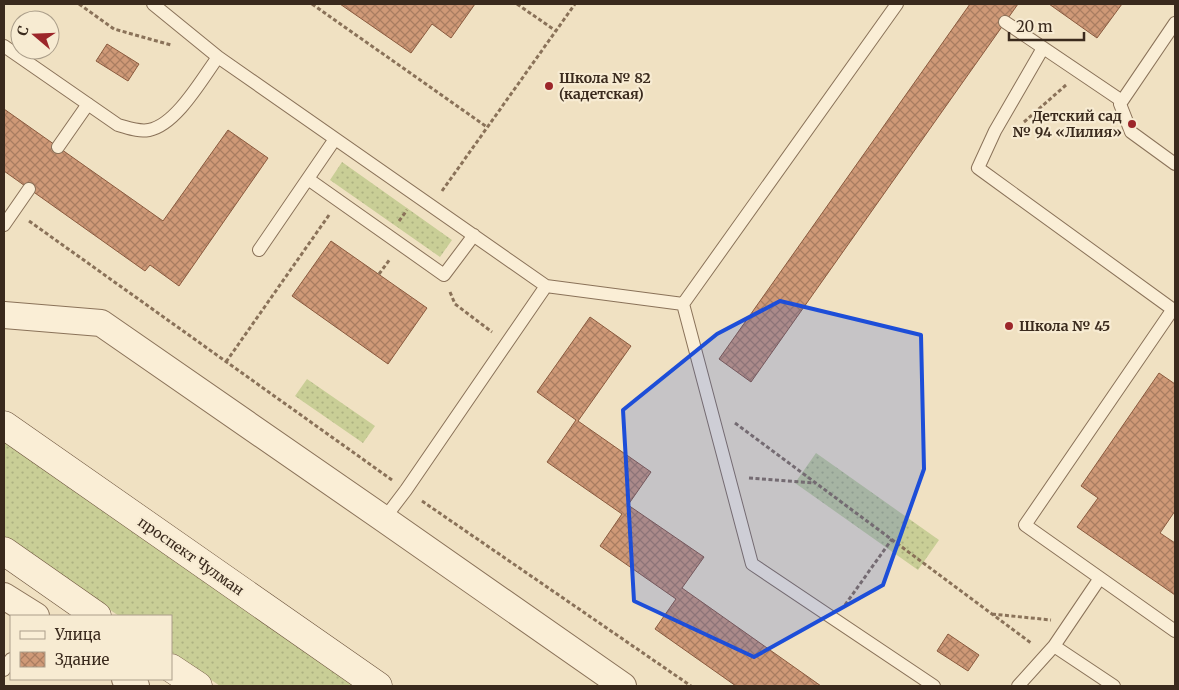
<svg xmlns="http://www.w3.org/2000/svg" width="1179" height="690" viewBox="0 0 1179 690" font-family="Merriweather,serif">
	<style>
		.grass { fill: url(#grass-dots) }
		.building { fill: url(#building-cross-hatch); stroke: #8a5a3e }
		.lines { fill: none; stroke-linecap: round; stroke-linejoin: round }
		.lane-casing { stroke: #8a7259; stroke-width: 14 }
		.street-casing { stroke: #8a7259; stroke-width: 28 }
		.secondary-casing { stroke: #6c533c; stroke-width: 29 }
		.path { stroke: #8a7259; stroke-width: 3; stroke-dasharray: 4 2.5; stroke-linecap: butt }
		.lane { stroke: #faeed6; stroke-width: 12 }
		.street { stroke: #faeed6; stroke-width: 26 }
		.secondary { stroke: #faeed6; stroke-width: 28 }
		.marked { fill: #1d4ed8; fill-opacity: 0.2; stroke: #1d4ed8; stroke-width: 4; stroke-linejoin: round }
		.poi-dot { fill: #9c262a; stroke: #f7ebd2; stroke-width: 2 }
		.labels { text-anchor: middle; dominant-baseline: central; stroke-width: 4.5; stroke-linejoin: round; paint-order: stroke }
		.poi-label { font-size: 14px; font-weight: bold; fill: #3a2a1d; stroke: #f7ebd2; text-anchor: start }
		.street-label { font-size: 14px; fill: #3a2a1d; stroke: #f7ebd2 }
	</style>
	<defs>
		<pattern id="grass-dots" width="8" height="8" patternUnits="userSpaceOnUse" patternTransform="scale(1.25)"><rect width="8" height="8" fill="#c9ce96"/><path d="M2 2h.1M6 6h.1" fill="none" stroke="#adb181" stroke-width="1.8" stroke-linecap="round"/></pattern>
		<pattern id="building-cross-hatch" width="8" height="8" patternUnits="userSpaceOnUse" patternTransform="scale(1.25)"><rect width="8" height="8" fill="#cf9977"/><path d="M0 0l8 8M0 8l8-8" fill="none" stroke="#a97d61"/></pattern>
	</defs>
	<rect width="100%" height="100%" fill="#f0e1c2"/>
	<path class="grass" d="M 342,162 L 452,240 L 440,257 L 330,180 Z
		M 307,379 L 375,426 L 363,443 L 295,396 Z
		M 4,441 L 354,686 L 220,686 L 171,652 L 171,616 L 119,616 L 4,536 Z
		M 816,453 L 939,540 L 918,570 L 795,483 Z"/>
	<path class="building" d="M 340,4 L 475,4 L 451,38 L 432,24 L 411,53 Z
		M 970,4 L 1018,4 L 751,382 L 719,359 Z
		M 1049,4 L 1122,4 L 1097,38 Z
		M 107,44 L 139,64 L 128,81 L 96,61 Z
		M 4,109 L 163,221 L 228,130 L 268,158 L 179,286 L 150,265 L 145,271 L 4,171 Z
		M 331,241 L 427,308 L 388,364 L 292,296 Z
		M 590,317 L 631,346 L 578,421 L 651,472 L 628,505 L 704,557 L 682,588 L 821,686 L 736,686 L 655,629 L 676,599 L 600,546 L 622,514 L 547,462 L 576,420 L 537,392 Z
		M 1159,373 L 1175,384 L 1175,511 L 1160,533 L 1175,543 L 1175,595 L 1077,527 L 1098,498 L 1081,486 Z
		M 948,634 L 979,655 L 968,671 L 937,651 Z"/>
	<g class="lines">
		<defs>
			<path id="lane" d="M 153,4 L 218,57
				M 897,4 L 683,304 L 752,564 L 934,686
				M 1005,22 L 1122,101
				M 1175,23 L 1120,104 L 1131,132 L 1175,164
				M 4,46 L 118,125 C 129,128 138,132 149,130 C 176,125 202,79 218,57 L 546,286 L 683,304
				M 1043,48 L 995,131 L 978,168 L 1175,311
				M 58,147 L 88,104
				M 308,179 L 444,275 L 474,235
				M 4,225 L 29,189
				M 259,250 L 335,139
				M 1173,309 L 1025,525 L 1175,631
				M 384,519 L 406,490 L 546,286
				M 1054,646 L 1100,578
				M 4,670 L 11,659
				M 1018,686 L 1054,646 L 1114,686"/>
			<path id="street" d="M 4,315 L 101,323 L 384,519 L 623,686
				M 4,596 L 36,616
				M 125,679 L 136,686"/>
			<path id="secondary" d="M 4,425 L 378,686
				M 4,551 L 97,616
				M 171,668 L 198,686"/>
		</defs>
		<use href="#lane" class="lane-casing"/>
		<use href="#street" class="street-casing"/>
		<use href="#secondary" class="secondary-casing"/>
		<path class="path" d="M 79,4 L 114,29 L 171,45
			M 312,4 L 487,127
			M 517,4 L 556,31
			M 1024,122 L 1066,85
			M 442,191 L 575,4
			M 29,221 L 392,480
			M 399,221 L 407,210
			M 379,274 L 390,259
			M 450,292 L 455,304 L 492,332
			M 226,362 L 329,215
			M 735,423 L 1031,643
			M 749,478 L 815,483
			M 422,501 L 691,686
			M 845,605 L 892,539
			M 992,614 L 1051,620"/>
		<use href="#lane" class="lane"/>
		<use href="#street" class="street"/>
		<use href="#secondary" class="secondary"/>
	</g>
	<path class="marked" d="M 780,301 L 921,335 L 924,469 L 883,585 L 754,657 L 634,601 L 623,410 L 717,334 Z"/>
	<g class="poi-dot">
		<circle cx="549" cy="86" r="5"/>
		<circle cx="1132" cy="124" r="5"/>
		<circle cx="1009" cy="326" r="5"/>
	</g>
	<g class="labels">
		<g class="poi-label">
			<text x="559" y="78">Школа № 82<tspan x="559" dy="16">(кадетская)</tspan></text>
			<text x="1122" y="116" text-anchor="end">Детский сад<tspan x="1122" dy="16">№ 94 «Лилия»</tspan></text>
			<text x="1019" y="326">Школа № 45</text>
		</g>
		<g class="street-label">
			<text transform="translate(191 556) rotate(35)">проспект Чулман</text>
		</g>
	</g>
	<rect width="1179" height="690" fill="none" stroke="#3a2a1d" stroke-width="10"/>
	<rect x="10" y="615" width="162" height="65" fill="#f7ebd2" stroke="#ab9e8a"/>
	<rect x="20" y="631" width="25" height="8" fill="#faeed6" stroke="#ab9e8a"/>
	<text x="55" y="640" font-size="15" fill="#3a2a1d">Улица</text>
	<rect x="20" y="652" width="25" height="15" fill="url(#building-cross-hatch)" stroke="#ab9e8a"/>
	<text x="55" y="665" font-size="15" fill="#3a2a1d">Здание</text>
	<g transform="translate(35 35) rotate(289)"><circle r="24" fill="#f7ebd2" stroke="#ab9e8a"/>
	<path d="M0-4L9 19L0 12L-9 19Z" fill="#9c262a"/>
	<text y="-8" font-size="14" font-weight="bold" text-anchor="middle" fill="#3a2a1d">С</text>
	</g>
	<path d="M1009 32v8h75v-8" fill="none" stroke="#3a2a1d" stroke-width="2.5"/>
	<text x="1016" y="32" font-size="15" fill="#3a2a1d" stroke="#f7ebd2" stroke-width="4" paint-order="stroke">20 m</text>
</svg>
